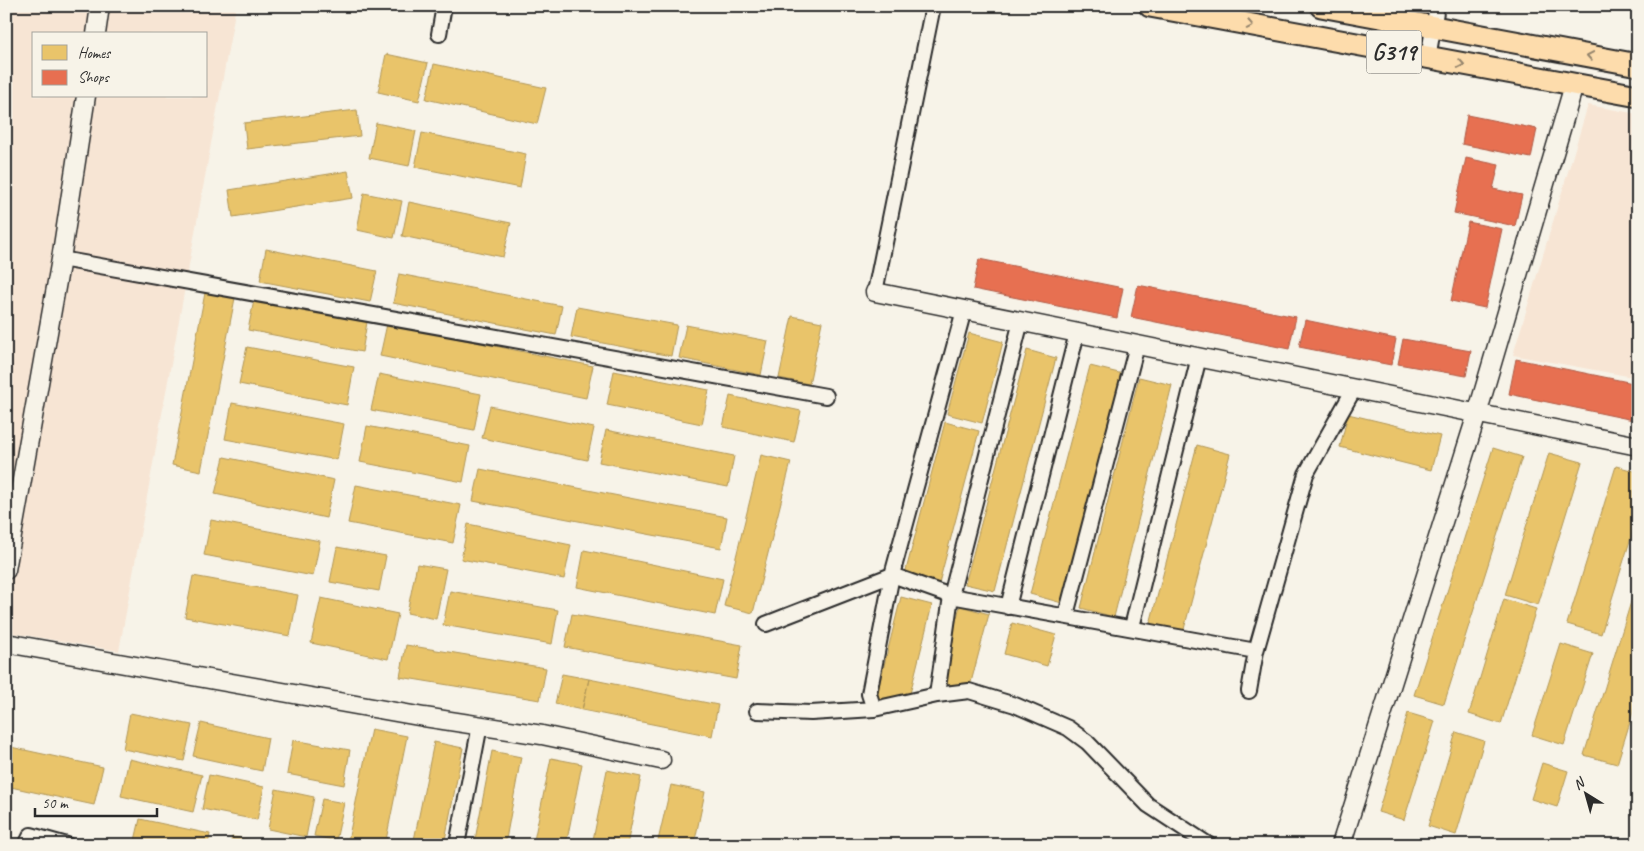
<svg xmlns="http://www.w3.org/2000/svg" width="1644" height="851" viewBox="0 0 1644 851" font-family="Caveat,sans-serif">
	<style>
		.built { fill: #f7e5d4; fill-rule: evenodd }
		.homes { fill: #e9c46a; stroke: #b09657 }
		.shops { fill: #e76f51; stroke: #af5b46 }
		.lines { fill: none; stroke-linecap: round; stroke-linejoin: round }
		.minor-casing { stroke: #2b2b2b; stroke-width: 18 }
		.tertiary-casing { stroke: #2b2b2b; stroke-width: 21 }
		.primary-casing { stroke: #2b2b2b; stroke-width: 25 }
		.minor { stroke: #f7f3e8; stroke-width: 14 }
		.tertiary { stroke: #f7f3e8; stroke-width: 18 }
		.primary { stroke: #fddcac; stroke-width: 21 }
		.oneway { stroke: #94846c }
		.labels { text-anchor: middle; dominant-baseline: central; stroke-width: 5; stroke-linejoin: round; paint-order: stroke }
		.shield { fill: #f7f3e8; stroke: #686764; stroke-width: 1 }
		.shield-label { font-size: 24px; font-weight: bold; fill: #2b2b2b }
	</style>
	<rect width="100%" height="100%" fill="#f7f3e8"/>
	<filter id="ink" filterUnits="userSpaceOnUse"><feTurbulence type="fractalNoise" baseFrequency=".02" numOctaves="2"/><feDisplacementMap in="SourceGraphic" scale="10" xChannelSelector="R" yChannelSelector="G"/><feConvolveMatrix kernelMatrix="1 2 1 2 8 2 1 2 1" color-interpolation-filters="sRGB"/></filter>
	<g filter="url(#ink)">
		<path class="built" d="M 6,6 L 236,6 L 119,651 L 6,632 ZM 34,34 L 206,34 L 206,96 L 34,96 Z
			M 1588,105 L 1638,114 L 1638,378 L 1513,355 Z"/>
		<path class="homes" d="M 386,54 L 428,63 L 419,101 L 378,92 Z
			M 434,64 L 546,88 L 537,124 L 426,99 Z
			M 357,110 L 360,136 L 247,149 L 244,123 Z
			M 376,123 L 416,131 L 409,166 L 369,158 Z
			M 422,133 L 526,154 L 520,188 L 415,167 Z
			M 348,171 L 353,198 L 233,217 L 229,190 Z
			M 364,193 L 402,201 L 394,238 L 357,230 Z
			M 409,202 L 511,223 L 503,257 L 402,236 Z
			M 266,249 L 377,271 L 370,302 L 260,281 Z
			M 399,274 L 562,306 L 556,335 L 393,303 Z
			M 205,293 L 235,298 L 201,471 L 172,465 Z
			M 254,300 L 367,322 L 362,352 L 248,330 Z
			M 577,307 L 677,325 L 671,356 L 571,337 Z
			M 792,316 L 822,322 L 809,384 L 779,378 Z
			M 387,324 L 593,366 L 586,398 L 380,356 Z
			M 686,325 L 768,341 L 761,375 L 679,358 Z
			M 969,333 L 1003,342 L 982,423 L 947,414 Z
			M 247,347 L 354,367 L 347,405 L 239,384 Z
			M 1027,350 L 1056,358 L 995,591 L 965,584 Z
			M 1090,366 L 1123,374 L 1062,603 L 1030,594 Z
			M 614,371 L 709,390 L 702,424 L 607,405 Z
			M 379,374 L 481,394 L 474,430 L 371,410 Z
			M 1139,377 L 1172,385 L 1114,617 L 1081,608 Z
			M 730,396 L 801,411 L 794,442 L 723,427 Z
			M 232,403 L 344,424 L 337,460 L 225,439 Z
			M 490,406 L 594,428 L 587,460 L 482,438 Z
			M 1348,414 L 1440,436 L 1431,470 L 1340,447 Z
			M 945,422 L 979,431 L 939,583 L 905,574 Z
			M 367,426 L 470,446 L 463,482 L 360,462 Z
			M 606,430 L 734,456 L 728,487 L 599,462 Z
			M 1197,445 L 1230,454 L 1183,633 L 1150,624 Z
			M 1493,448 L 1522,457 L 1444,704 L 1414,695 Z
			M 1549,453 L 1582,462 L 1538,605 L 1505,595 Z
			M 761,455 L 791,462 L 753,613 L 724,606 Z
			M 224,457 L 334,480 L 326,518 L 215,494 Z
			M 1616,466 L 1638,472 L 1638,515 L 1601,634 L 1567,624 Z
			M 480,469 L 727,517 L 721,548 L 473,501 Z
			M 356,485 L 461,505 L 453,543 L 348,523 Z
			M 211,520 L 320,541 L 313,576 L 204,555 Z
			M 468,524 L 571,545 L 564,579 L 461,559 Z
			M 337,547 L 386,556 L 379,591 L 330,582 Z
			M 584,550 L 723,579 L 715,615 L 577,587 Z
			M 417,564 L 446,569 L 436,619 L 407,613 Z
			M 193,576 L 298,595 L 290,636 L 185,617 Z
			M 1638,579 L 1638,696 L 1617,764 L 1584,755 Z
			M 450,591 L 558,610 L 552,644 L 443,625 Z
			M 901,597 L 932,605 L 907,706 L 876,698 Z
			M 321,598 L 398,614 L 388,659 L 311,643 Z
			M 1504,599 L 1536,609 L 1501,724 L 1469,714 Z
			M 960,606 L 989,614 L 969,690 L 940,682 Z
			M 572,614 L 742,645 L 736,679 L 565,647 Z
			M 1012,623 L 1056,635 L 1047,666 L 1004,654 Z
			M 1561,644 L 1593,654 L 1564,745 L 1532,735 Z
			M 406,645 L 546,668 L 540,700 L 400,677 Z
			M 562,674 L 589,679 L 582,710 L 555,704 Z
			M 589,679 L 718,705 L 712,736 L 582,710 Z
			M 130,713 L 192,725 L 184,761 L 123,749 Z
			M 1408,713 L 1435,721 L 1404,820 L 1378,812 Z
			M 201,723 L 268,738 L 262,771 L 193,756 Z
			M 371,729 L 407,736 L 385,845 L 366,845 L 348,841 Z
			M 1456,732 L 1484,741 L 1456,835 L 1428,826 Z
			M 293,740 L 350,750 L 344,785 L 287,774 Z
			M 434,742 L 463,748 L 444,845 L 413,845 Z
			M 6,746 L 103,767 L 94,805 L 6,786 Z
			M 492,751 L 521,757 L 505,845 L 474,845 Z
			M 551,758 L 582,764 L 566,845 L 533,845 Z
			M 129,759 L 202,775 L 193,812 L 121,796 Z
			M 1542,763 L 1568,771 L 1557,807 L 1531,799 Z
			M 607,770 L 641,777 L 627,845 L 592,845 Z
			M 209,775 L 264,787 L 257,820 L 202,809 Z
			M 671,785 L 705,792 L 694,845 L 657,845 Z
			M 276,789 L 314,797 L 306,837 L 268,829 Z
			M 322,799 L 344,803 L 336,841 L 314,836 Z
			M 140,819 L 210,834 L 208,845 L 134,845 Z
			M 232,837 L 254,840 L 253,845 L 230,845 Z"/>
		<path class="shops" d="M 1467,115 L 1537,129 L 1531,158 L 1462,144 Z
			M 1466,158 L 1499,165 L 1493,189 L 1522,195 L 1515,226 L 1454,213 Z
			M 1468,222 L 1502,229 L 1485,308 L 1451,301 Z
			M 979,259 L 1123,288 L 1117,318 L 973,289 Z
			M 1138,285 L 1296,317 L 1289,349 L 1131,317 Z
			M 1305,320 L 1396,339 L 1391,365 L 1299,347 Z
			M 1403,339 L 1471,351 L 1466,376 L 1398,364 Z
			M 1516,359 L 1638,384 L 1638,421 L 1509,394 Z"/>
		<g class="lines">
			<defs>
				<path id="minor" d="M 439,34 L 444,6
					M 1428,58 L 1437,6
					M 61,259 L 826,396
					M 875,292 L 933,6
					M 1008,607 L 1077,333
					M 1066,615 L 1137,345
					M 766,624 L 892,575 L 951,596 L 1256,651
					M 1132,627 L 1199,357
					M 1249,691 L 1256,651 L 1306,474 L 1354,389
					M 937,695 L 951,596 L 1021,321
					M 874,709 L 869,694 L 892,575 L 964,310
					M 757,711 L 811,713 L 874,709 L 937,695 L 969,691 L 1015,705 L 1068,728 L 1087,742 L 1148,805 L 1209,845
					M 26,845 L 31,835 L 67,845
					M 457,845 L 480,725"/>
				<path id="tertiary" d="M 96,34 L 100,6
					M 875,292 L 1638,446
					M 6,570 L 61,259 L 86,96
					M 6,643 L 424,717 L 542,735 L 661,760
					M 1341,845 L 1477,414 L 1574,85"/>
				<path id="primary" d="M 1150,6 L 1638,96
					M 1321,6 L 1638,65"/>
			</defs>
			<use href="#minor" class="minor-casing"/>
			<use href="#tertiary" class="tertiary-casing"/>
			<use href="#primary" class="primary-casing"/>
			<use href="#minor" class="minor"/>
			<use href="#tertiary" class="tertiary"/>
			<use href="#primary" class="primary"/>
		</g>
		<defs><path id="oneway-chevron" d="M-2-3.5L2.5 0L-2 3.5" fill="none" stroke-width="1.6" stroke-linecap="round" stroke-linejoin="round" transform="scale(1.25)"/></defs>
		<g class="oneway">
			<use href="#oneway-chevron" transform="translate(1250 25) rotate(11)"/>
			<use href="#oneway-chevron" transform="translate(1590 56) rotate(-170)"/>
			<use href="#oneway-chevron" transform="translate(1461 64) rotate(10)"/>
		</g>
	</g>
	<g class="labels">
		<rect class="shield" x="1366.5" y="30.5" width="55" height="43" rx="4"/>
		<g class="shield-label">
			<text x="1394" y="52">G319</text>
		</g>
	</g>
	<rect width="1644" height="851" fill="none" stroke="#f7f3e8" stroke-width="25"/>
	<rect x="12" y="12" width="1619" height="826" fill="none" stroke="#2b2b2b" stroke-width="2" filter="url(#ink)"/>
	<rect x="32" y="32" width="175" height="65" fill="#f7f3e8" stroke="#a5a39c"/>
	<rect x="42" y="45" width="25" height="15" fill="#e9c46a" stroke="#a5a39c"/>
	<text x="78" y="58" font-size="15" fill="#2b2b2b">Homes</text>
	<rect x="42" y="70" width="25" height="15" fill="#e76f51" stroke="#a5a39c"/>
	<text x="78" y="82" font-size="15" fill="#2b2b2b">Shops</text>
	<g transform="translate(1586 794) rotate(323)" stroke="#f7f3e8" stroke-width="4" paint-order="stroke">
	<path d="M0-4L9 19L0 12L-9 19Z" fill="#2b2b2b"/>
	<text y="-8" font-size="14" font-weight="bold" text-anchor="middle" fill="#2b2b2b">N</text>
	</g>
	<path d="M35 808v8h122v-8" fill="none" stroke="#2b2b2b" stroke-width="2.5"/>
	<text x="42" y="808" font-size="15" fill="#2b2b2b" stroke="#f7f3e8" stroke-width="4" paint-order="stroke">50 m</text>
</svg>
